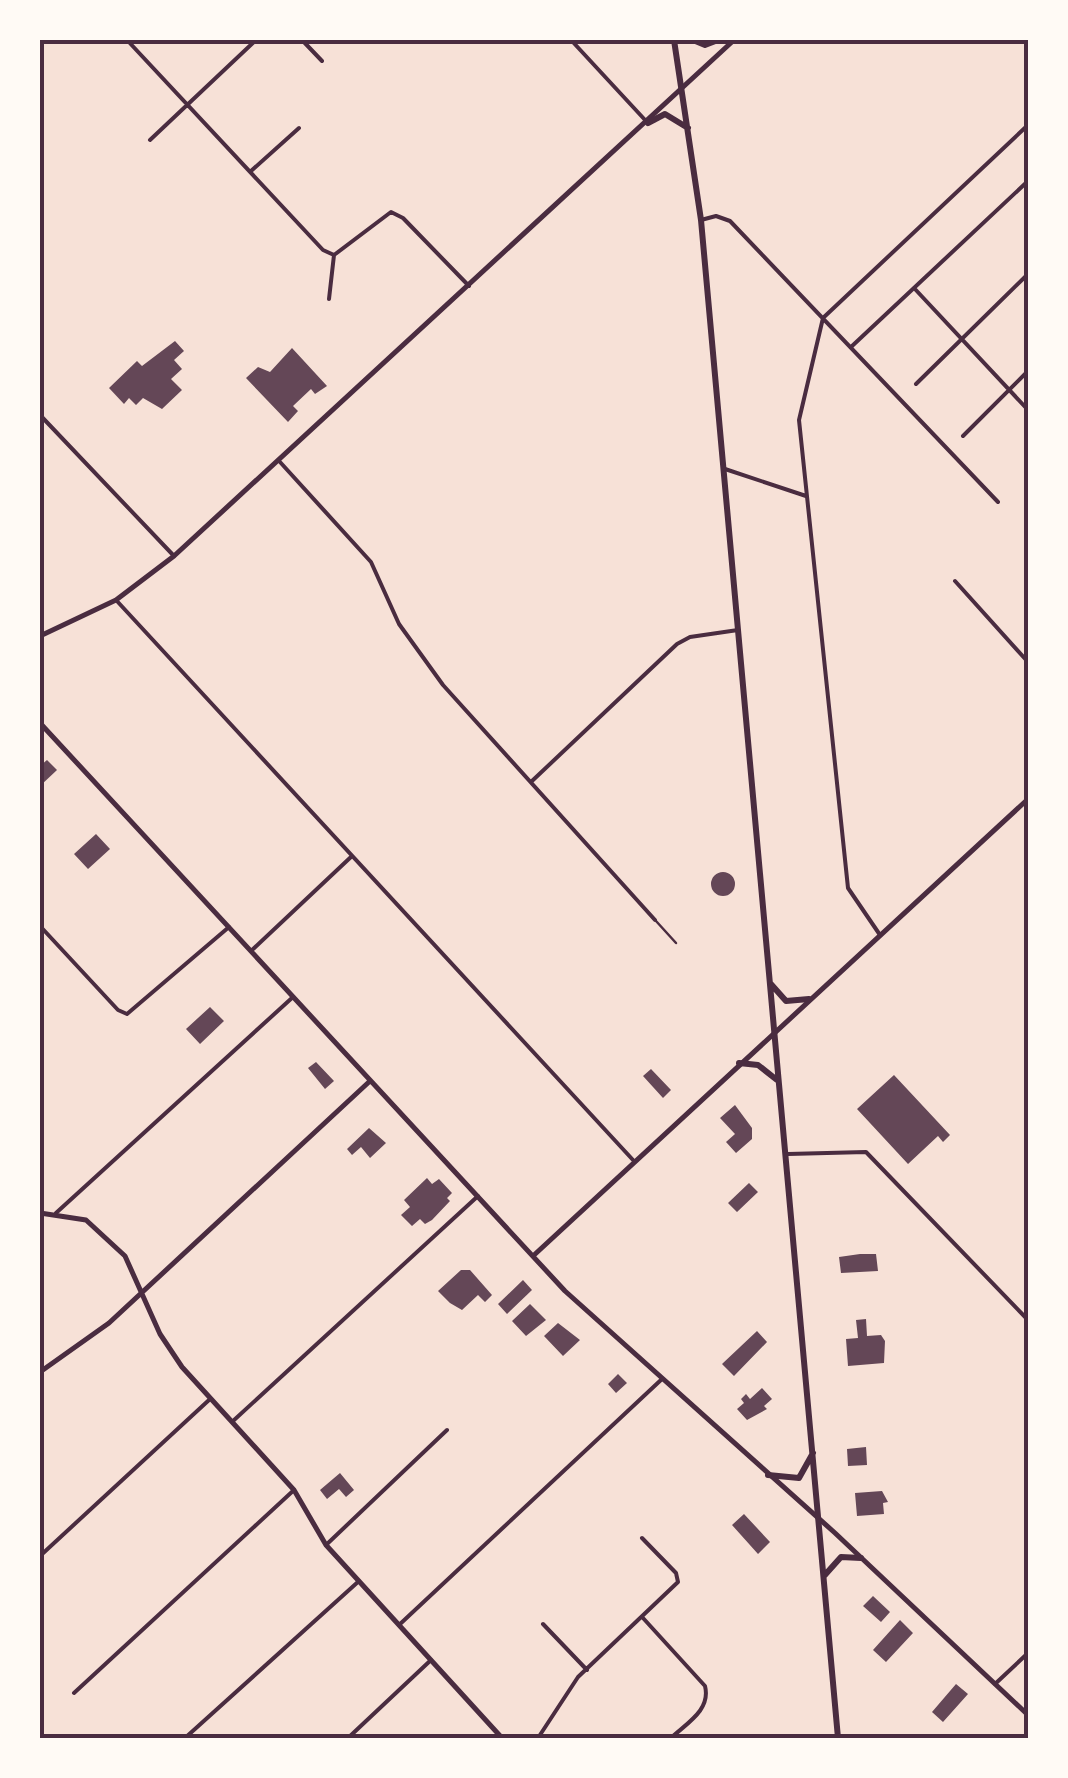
<svg xmlns="http://www.w3.org/2000/svg" width="1068" height="1778" viewBox="0 0 1068 1778" font-family="'Fira Sans',sans-serif">
	<style>
		.building { fill: #644757 }
		.lines { fill: none; stroke-linecap: round; stroke-linejoin: round }
		.service { stroke: #4a2c40; stroke-width: 2.5 }
		.minor { stroke: #4a2c40; stroke-width: 4 }
		.tertiary { stroke: #4a2c40; stroke-width: 5 }
		.primary { stroke: #4a2c40; stroke-width: 6 }
		.neatline { fill: none; stroke: #4a2c40; stroke-width: 4 }
	</style>
	<rect width="100%" height="100%" fill="#f7e1d7"/>
	<path class="building" d="M 175,341 L 184,351 L 174,360 L 182,369 L 171,379 L 182,390 L 162,409 L 143,398 L 136,405 L 129,398 L 124,404 L 109,388 L 137,361 L 142,366 Z
		M 292,348 L 327,386 L 315,394 L 311,389 L 293,406 L 298,411 L 288,422 L 246,378 L 258,367 L 270,372 Z
		M 47,760 L 57,770 L 40,786 L 40,766 Z
		M 96,834 L 110,849 L 88,869 L 74,854 Z
		M711 884a12 12 0 1 1 24 0a12 12 0 1 1-24 0Z
		M 210,1007 L 224,1021 L 200,1044 L 186,1029 Z
		M 316,1062 L 334,1081 L 325,1089 L 308,1068 Z
		M 651,1069 L 671,1090 L 663,1098 L 643,1076 Z
		M 894,1075 L 950,1135 L 943,1142 L 938,1136 L 908,1164 L 857,1109 Z
		M 735,1105 L 752,1128 L 752,1139 L 736,1153 L 726,1142 L 735,1134 L 720,1118 Z
		M 369,1128 L 386,1143 L 370,1158 L 361,1147 L 352,1155 L 347,1149 Z
		M 427,1178 L 432,1184 L 439,1179 L 452,1193 L 447,1198 L 450,1201 L 432,1220 L 425,1224 L 420,1219 L 412,1226 L 401,1215 L 410,1207 L 404,1200 Z
		M 749,1183 L 758,1192 L 737,1212 L 728,1203 Z
		M 860,1254 L 876,1254 L 878,1271 L 841,1273 L 839,1257 Z
		M 461,1270 L 470,1270 L 492,1295 L 485,1302 L 478,1295 L 462,1310 L 450,1303 L 438,1291 Z
		M 523,1280 L 532,1290 L 507,1314 L 498,1304 Z
		M 530,1304 L 546,1320 L 526,1336 L 512,1321 Z
		M 866,1319 L 867,1336 L 881,1335 L 885,1341 L 884,1363 L 848,1366 L 846,1339 L 858,1338 L 856,1320 Z
		M 558,1323 L 580,1340 L 563,1356 L 544,1336 Z
		M 757,1331 L 767,1342 L 734,1376 L 722,1364 Z
		M 618,1374 L 627,1383 L 616,1393 L 608,1384 Z
		M 762,1388 L 772,1399 L 764,1406 L 767,1409 L 747,1420 L 737,1409 L 744,1403 L 741,1399 L 746,1394 L 750,1399 Z
		M 866,1447 L 867,1465 L 848,1466 L 847,1449 Z
		M 340,1473 L 354,1490 L 346,1497 L 339,1489 L 327,1499 L 320,1490 Z
		M 882,1491 L 888,1502 L 883,1503 L 884,1514 L 857,1516 L 855,1493 Z
		M 744,1514 L 770,1542 L 758,1554 L 732,1525 Z
		M 873,1596 L 890,1612 L 881,1622 L 863,1606 Z
		M 900,1620 L 913,1633 L 886,1662 L 873,1650 Z
		M 956,1684 L 968,1694 L 943,1722 L 932,1712 Z"/>
	<g class="lines">
		<path class="service" d="M 656,921 L 676,943"/>
		<path class="minor" d="M 127,40 L 323,250 L 334,255
			M 302,40 L 322,61
			M 571,40 L 646,121
			M 150,140 L 256,40
			M 251,171 L 299,128
			M 701,220 L 716,216 L 730,221 L 998,502
			M 334,255 L 391,212 L 403,218 L 469,286
			M 914,288 L 1028,410
			M 329,299 L 334,255
			M 823,318 L 799,420 L 848,888 L 880,935
			M 823,318 L 1028,125
			M 851,347 L 1028,181
			M 916,384 L 1028,274
			M 40,415 L 174,556
			M 963,436 L 1028,371
			M 280,462 L 371,562 L 399,624 L 443,685 L 655,920
			M 725,469 L 806,496
			M 955,581 L 1028,662
			M 116,600 L 633,1160
			M 532,781 L 677,644 L 690,637 L 738,630
			M 40,926 L 118,1010 L 127,1014 L 229,927
			M 251,951 L 352,856
			M 788,1154 L 866,1152 L 1028,1320
			M 56,1213 L 293,997
			M 233,1421 L 478,1196
			M 326,1545 L 447,1430
			M 40,1556 L 209,1400
			M 643,1618 L 705,1686 C 711,1710 687,1723 671,1738
			M 543,1624 L 587,1670
			M 399,1625 L 662,1379
			M 995,1684 L 1028,1653
			M 74,1693 L 294,1490
			M 185,1738 L 359,1581
			M 348,1738 L 431,1660
			M 538,1738 L 578,1677 L 678,1582 L 676,1573 L 642,1538"/>
		<path class="tertiary" d="M 40,636 L 116,600 L 174,556 L 734,40
			M 40,723 L 565,1291 L 835,1533 L 1028,1715
			M 40,1213 L 86,1220 L 125,1256 L 160,1334 L 182,1367 L 294,1490 L 326,1545 L 502,1738
			M 533,1256 L 1028,799
			M 40,1372 L 109,1323 L 370,1081"/>
		<path class="primary" d="M 674,40 L 701,220 L 838,1738
			M 693,40 L 705,45 L 718,40
			M 648,123 L 665,114 L 688,128
			M 770,983 L 786,1001 L 809,999
			M 739,1063 L 758,1065 L 777,1080
			M 768,1475 L 799,1478 L 813,1453
			M 824,1576 L 841,1557 L 861,1558"/>
	</g>
	<rect width="1068" height="1778" fill="none" stroke="#fffaf5" stroke-width="85"/>
	<rect x="42" y="42" width="984" height="1694" class="neatline"/>
</svg>
